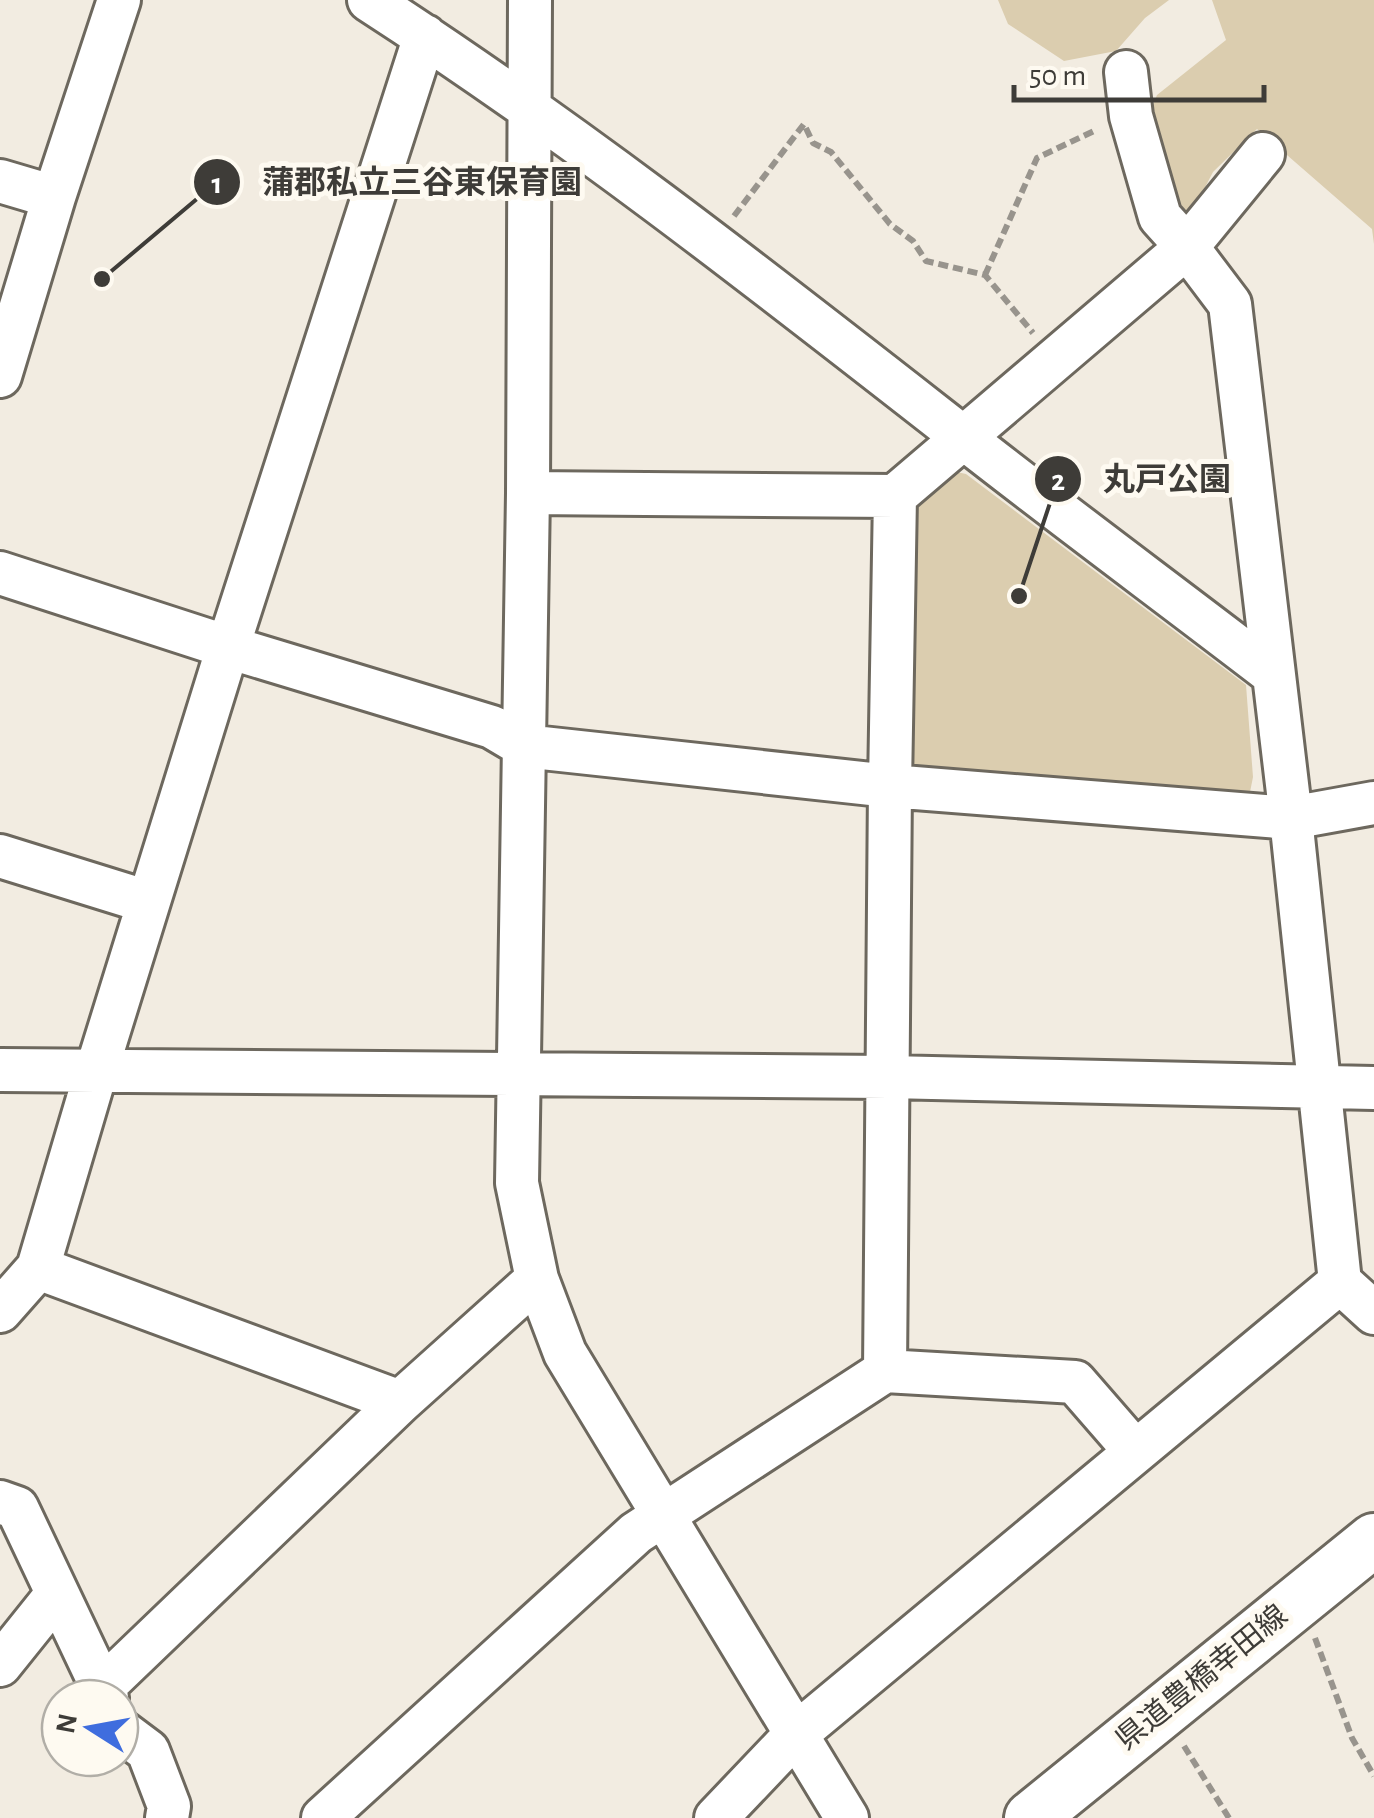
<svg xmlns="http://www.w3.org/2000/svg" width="1374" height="1818" viewBox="0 0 1374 1818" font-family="'Alegreya Sans','Noto Sans JP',sans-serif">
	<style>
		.green { fill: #dbcdaf }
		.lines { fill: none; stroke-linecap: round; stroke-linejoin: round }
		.minor-casing { stroke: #6d685e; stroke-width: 48 }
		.major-casing { stroke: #6d685e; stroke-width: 58 }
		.path { stroke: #98948d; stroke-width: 6; stroke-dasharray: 10 5; stroke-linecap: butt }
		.minor { stroke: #fff; stroke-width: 42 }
		.major { stroke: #fff; stroke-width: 52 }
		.labels { text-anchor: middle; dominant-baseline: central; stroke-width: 10; stroke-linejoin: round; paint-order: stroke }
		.street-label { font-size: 30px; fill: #3e3c38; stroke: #fefaf1 }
		.leader { fill: none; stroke: #3e3c38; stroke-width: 4 }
		.callout-dot { fill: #3e3c38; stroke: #fefaf1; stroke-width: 4 }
		.mark-label { font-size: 30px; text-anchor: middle; font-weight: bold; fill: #fff }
		.callout-label { font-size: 32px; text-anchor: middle; font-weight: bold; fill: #3e3c38; stroke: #fefaf1; stroke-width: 10; stroke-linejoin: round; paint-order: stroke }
	</style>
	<rect width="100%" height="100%" fill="#f2ece1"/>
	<path class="green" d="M 998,0 L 1169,0 L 1145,18 L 1116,51 L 1064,61 L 1008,24 Z
		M 1212,0 L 1374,0 L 1374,244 L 1372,229 L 1257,129 L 1213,172 L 1187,222 L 1167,210 L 1149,115 L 1157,95 L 1226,40 Z
		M 952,471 L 966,474 L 1246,685 L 1253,777 L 1250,792 L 915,771 L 907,761 L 913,506 Z"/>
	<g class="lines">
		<defs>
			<path id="minor" d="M 369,0 C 575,133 768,285 960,435 C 1063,516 1169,594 1273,674
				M 530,0 L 528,493 L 517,1183 L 537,1279 L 565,1353 L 847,1818
				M 1126,72 L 1131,116 L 1160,217 L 1187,247 L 1263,154
				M 0,181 L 54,197
				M 0,376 L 54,197 L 119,0
				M 528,493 L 895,496 L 1187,247 L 1230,304 L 1291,818 L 1340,1282 L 1374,1313
				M 0,573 L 228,647 L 492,727 L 524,746 L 890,786 L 1291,818 L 1374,803
				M 0,856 L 148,902
				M 0,1070 L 889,1077 L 1374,1088
				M 38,1268 L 400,1402
				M 0,1311 L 38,1268 L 96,1072 L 228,647 L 425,36
				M 885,1371 L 890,786 L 895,496
				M 0,1502 L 17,1508 L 107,1698
				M 0,1665 L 57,1594
				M 103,1687 L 400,1402 L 537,1279
				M 120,1730 L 148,1751 L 169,1806 L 167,1818
				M 323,1818 L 636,1533 L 885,1371 L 1075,1382 L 1135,1451
				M 716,1818 L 795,1735 L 1340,1282"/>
			<path id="major" d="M 1031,1818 L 1374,1540"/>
		</defs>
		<use href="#minor" class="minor-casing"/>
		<use href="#major" class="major-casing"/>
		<path class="path" d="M 734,216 L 804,124 L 813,143 L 831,152 L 890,224 L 913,241 L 926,261 L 985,275 L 1033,333
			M 985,275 L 1037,158 L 1096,130
			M 1315,1638 L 1352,1738 L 1374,1776
			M 1184,1746 L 1229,1818"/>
		<use href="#minor" class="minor"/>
		<use href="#major" class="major"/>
	</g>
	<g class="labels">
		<g class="street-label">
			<text transform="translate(1202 1678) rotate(-39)">県道豊橋幸田線</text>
		</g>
	</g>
	<path class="leader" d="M102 279L217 182M1019 596L1058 479"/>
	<g class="callout-dot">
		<circle cx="102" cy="279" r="10"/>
		<circle cx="1019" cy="596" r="10"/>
		<circle cx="217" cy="182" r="25"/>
		<circle cx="1058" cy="479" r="25"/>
	</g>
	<g class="mark-label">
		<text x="217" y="193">1</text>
		<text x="1058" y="490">2</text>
	</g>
	<g class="callout-label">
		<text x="422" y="193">蒲郡私立三谷東保育園</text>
		<text x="1167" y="490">丸戸公園</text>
	</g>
	<g transform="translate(90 1728) rotate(281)"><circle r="48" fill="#fefaf1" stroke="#b1aea7" stroke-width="2.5"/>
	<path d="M0-8L18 38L0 25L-18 38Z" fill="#3f6dde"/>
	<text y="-15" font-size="28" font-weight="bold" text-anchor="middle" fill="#3e3c38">N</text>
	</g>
	<path d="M1014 85v15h250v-15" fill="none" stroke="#3e3c38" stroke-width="5"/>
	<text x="1029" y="85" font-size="30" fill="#3e3c38" stroke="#fefaf1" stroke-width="8" paint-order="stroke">50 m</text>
</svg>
